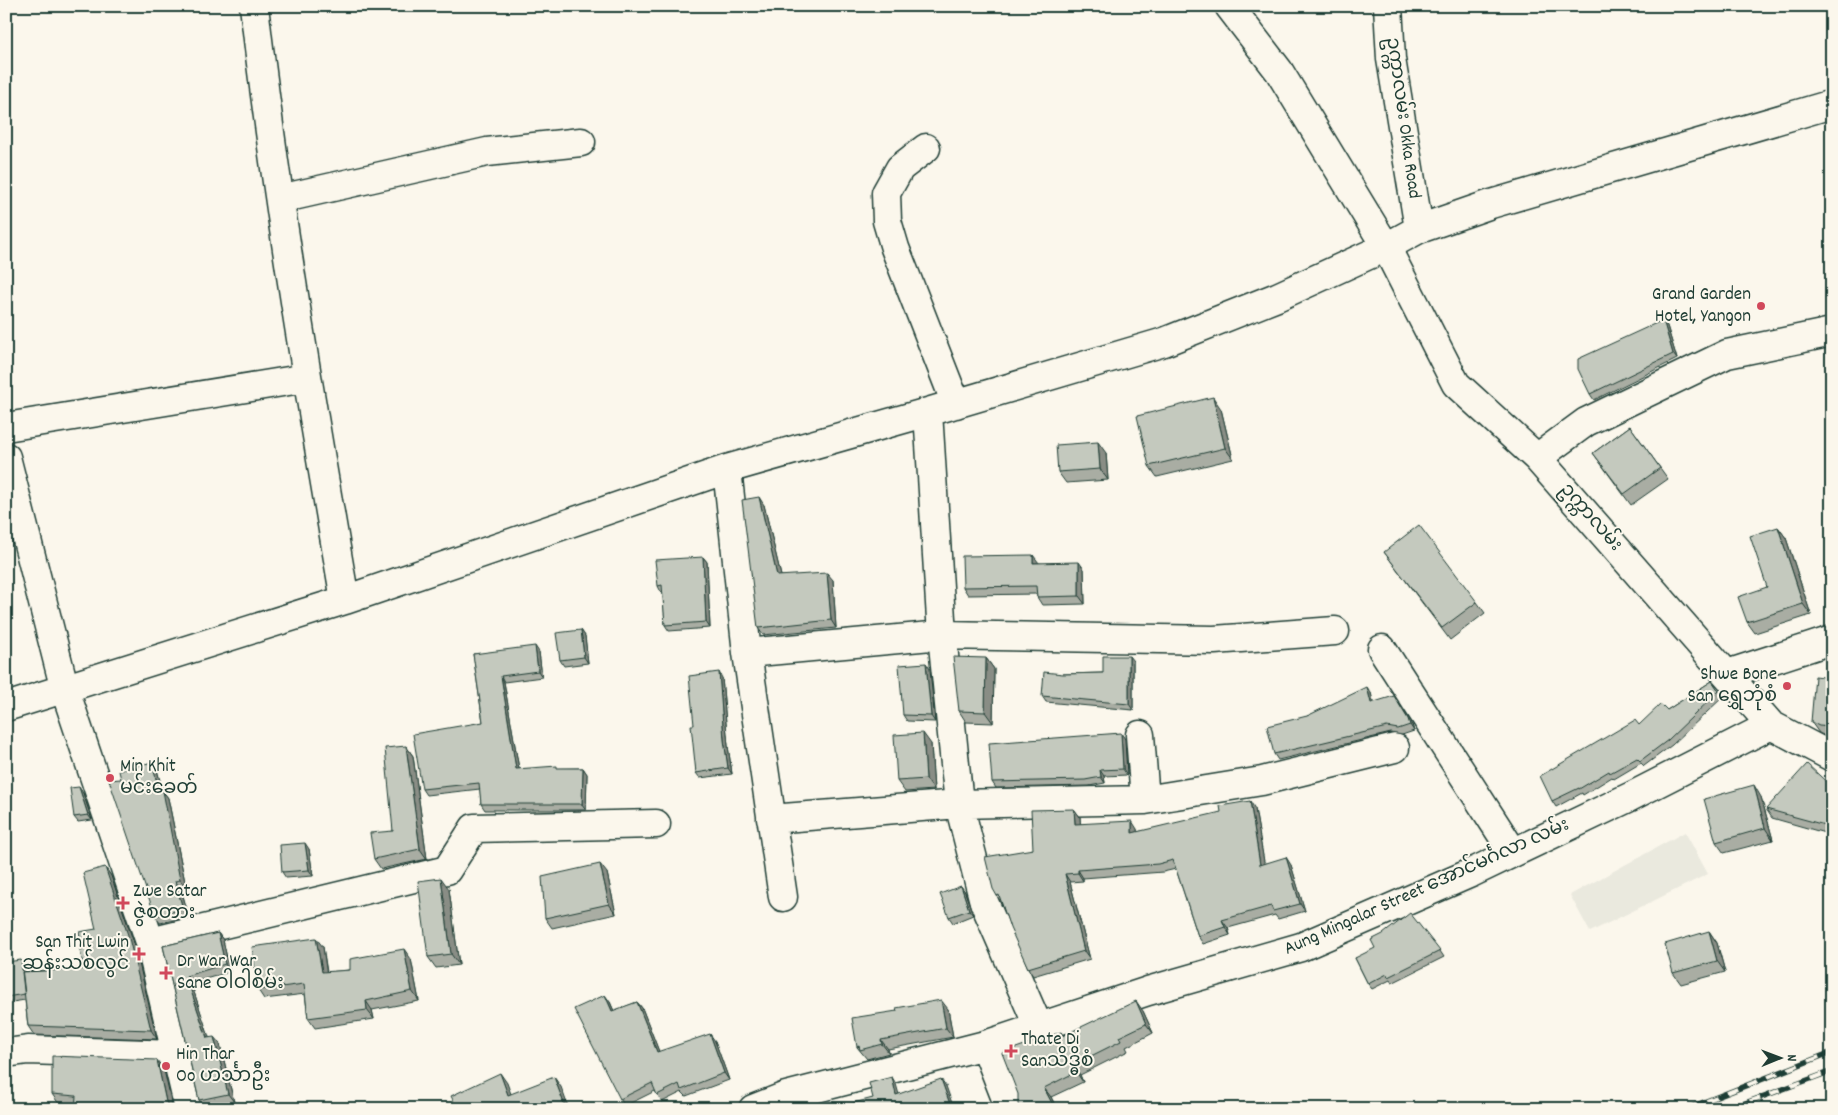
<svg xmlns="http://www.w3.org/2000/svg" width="1838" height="1115" viewBox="0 0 1838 1115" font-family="Dekko,'Noto Sans Myanmar',sans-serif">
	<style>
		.built { fill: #eae9de }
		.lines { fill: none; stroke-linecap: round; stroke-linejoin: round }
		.minor-casing { stroke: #1f3d34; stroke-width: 31 }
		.path { stroke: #1f3d34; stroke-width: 3; stroke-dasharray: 5 4; stroke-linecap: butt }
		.minor { stroke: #fbf7ec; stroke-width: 28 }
		.rail-casing { stroke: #1f3d34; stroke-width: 5.5 }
		.rail { stroke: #fbf7ec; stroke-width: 4; stroke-dasharray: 11; stroke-linecap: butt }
		.wall { fill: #a9ada3; stroke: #1f3d34 }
		.shaded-wall { fill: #898d85; stroke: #1f3d34 }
		.building { fill: #c4c9be; stroke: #1f3d34 }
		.poi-dot { fill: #d1495b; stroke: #fbf7ec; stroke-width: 2 }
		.labels { text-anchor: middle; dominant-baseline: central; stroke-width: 4; stroke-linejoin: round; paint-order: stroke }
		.street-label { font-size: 19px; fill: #1f3d34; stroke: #fbf7ec }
		.poi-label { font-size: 19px; fill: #1f3d34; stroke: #fbf7ec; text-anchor: start }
	</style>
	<rect width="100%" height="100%" fill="#fbf7ec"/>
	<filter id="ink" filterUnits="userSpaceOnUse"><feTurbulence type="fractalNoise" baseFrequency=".02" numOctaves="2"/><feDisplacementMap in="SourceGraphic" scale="10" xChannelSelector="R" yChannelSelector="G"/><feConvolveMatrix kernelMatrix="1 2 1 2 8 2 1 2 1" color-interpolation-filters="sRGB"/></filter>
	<g filter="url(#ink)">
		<path class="built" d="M 1685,832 L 1708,874 L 1590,932 L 1570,895 Z"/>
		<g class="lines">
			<defs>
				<path id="minor" d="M 254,6 C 277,205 311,403 345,600
					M 1229,6 L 1279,71 L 1386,247 L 1456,384 L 1537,458 L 1771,725 L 1832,757
					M 1388,6 L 1391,59 L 1419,229
					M 926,148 L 900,168 L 886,193 L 887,221 L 895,248 L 956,404
					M 280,199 L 487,152 L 581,142
					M 928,412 L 942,635 L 959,804 L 984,902 L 1039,1028
					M 6,427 L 307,378
					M 6,457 L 65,690 L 150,942 L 189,1109
					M 1537,458 L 1586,422 L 1727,354 L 1832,332
					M 727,469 L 747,653 L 783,897
					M 1382,649 L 1513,852
					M 747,653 L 942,635 L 1214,640 L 1335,631
					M 1727,674 L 1832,640
					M 6,707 L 345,600 L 727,469 L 928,412 L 1164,342 L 1277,297 L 1386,247 L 1419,229 L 1491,204 L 1832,104
					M 1140,735 L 1145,800
					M 771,819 L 959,804 L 1145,800 L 1262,781 L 1395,748
					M 150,942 L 447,870 L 474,828 L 656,824
					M 985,1045 L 1010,1109
					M 6,1053 L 28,1050 L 176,1055
					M 753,1109 L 786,1096 L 985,1045 L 1148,991 L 1301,947 L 1471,873 L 1630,797 L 1771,725"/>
			</defs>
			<use href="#minor" class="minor-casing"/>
			<path class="path" d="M 1469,1109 L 1471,1109"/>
			<use href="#minor" class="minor"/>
			<defs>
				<path id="rail" d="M 1686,1109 L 1832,1052
					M 1729,1109 L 1832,1071"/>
			</defs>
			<use href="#rail" class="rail-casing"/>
			<use href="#rail" class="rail"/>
		</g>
		<path class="wall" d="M 1667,326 L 1677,359 L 1594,400 L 1590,394 Z
			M 1221,409 L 1233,459 L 1157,477 L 1149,466 Z
			M 1630,426 L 1668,479 L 1631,505 L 1593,453 Z
			M 1106,453 L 1108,480 L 1066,483 L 1058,472 Z
			M 764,505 L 781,576 L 833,580 L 836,628 L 763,635 L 758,628 Z
			M 1778,527 L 1786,538 L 1811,615 L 1755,633 L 1747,622 L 1767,587 Z
			M 1384,552 L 1477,602 L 1485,613 L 1450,640 Z
			M 703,557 L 707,562 L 710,628 L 669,631 L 665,625 L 663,591 L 661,592 L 658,586 Z
			M 1039,563 L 1084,569 L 1085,604 L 1042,605 L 1037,597 L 1036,594 L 968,595 L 963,587 Z
			M 581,630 L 585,636 L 588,663 L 564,666 L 560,660 Z
			M 539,652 L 542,677 L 504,682 L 519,769 L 583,768 L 587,774 L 586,810 L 485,810 L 481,804 L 480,789 L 426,795 L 422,789 L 483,722 L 473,654 Z
			M 986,658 L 994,669 L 993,723 L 966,722 L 959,711 Z
			M 1133,661 L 1133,710 L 1046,702 L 1042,696 L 1063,674 L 1103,673 Z
			M 930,669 L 935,722 L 907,721 L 903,715 Z
			M 722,678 L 728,746 L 732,774 L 700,778 L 696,773 L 694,725 Z
			M 1832,678 L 1832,737 L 1827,737 L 1819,733 L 1811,722 Z
			M 1712,681 L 1723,697 L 1672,745 L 1644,766 L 1641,763 L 1614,779 L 1612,777 L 1583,795 L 1582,793 L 1556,807 L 1552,801 L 1639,725 L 1667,710 Z
			M 1371,693 L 1373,702 L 1412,725 L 1414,731 L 1402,735 L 1391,733 L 1278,760 L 1274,754 L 1307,716 Z
			M 1125,739 L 1127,775 L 1104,776 L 1105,783 L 1089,786 L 996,788 L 992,782 Z
			M 931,744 L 934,790 L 905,792 L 897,781 Z
			M 406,746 L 413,756 L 427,859 L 381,869 L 374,859 L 393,831 Z
			M 152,762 L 157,770 L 163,791 L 168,798 L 186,887 L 181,889 L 189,917 L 160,923 L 155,916 L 121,779 Z
			M 1832,787 L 1832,835 L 1772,818 L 1766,809 Z
			M 83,793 L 92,820 L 78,822 L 74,817 Z
			M 1761,797 L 1773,840 L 1724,853 L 1716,842 Z
			M 1074,809 L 1080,817 L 1080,824 L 1137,829 L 1137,832 L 1255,809 L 1264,863 L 1291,865 L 1305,911 L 1278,919 L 1275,915 L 1228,928 L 1230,935 L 1203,944 L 1198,936 L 1176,869 L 1163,872 L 1083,878 L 1083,881 L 1070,882 L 1090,959 L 1033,976 L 1028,968 L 1002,904 L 997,896 L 1033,849 Z
			M 309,849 L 313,876 L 286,878 L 282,872 Z
			M 105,867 L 111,876 L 135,946 L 157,1039 L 34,1035 L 28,1026 L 25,1000 L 6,1003 L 6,962 L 25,966 L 26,971 L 84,969 L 83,949 L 96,929 Z
			M 607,873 L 616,914 L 552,928 L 545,918 Z
			M 961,886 L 965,892 L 973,915 L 953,923 L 949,917 Z
			M 449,889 L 459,965 L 436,968 L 428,957 Z
			M 1709,931 L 1717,943 L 1725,972 L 1681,984 L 1673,973 Z
			M 218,933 L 223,940 L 230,972 L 191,983 L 209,1038 L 220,1044 L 234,1102 L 204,1108 L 199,1100 L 163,946 Z
			M 323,947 L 327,972 L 350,970 L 411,959 L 419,1001 L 372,1010 L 374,1019 L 315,1028 L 308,1018 L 305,994 L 264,999 L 258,990 Z
			M 1440,951 L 1444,957 L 1392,983 L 1390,980 L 1372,989 L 1368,984 L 1355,958 Z
			M 610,1002 L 614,1011 L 637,1002 L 642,1008 L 659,1052 L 715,1041 L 729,1080 L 686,1096 L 682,1092 L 662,1102 L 655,1091 L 625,1106 L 620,1099 Z
			M 948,1009 L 953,1037 L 888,1049 L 889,1053 L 867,1059 L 857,1047 Z
			M 1143,1011 L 1153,1033 L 1126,1047 L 1128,1051 L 1080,1075 L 1083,1082 L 1051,1097 L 1057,1109 L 1020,1109 L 1061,1032 L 1063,1035 Z
			M 164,1070 L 173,1109 L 75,1109 L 75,1106 L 59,1104 L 52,1094 Z"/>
		<path class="shaded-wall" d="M 1663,320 L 1667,326 L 1677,359 L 1673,354 Z
			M 1213,397 L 1221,409 L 1233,459 L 1225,448 Z
			M 1098,442 L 1106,453 L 1108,480 L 1100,469 Z
			M 759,497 L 764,505 L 783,584 L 777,576 Z
			M 1778,527 L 1786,538 L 1811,615 L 1803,604 Z
			M 1033,555 L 1039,563 L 1033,563 Z
			M 703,557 L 707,562 L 710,628 L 706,622 Z
			M 1079,562 L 1084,569 L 1085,604 L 1079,596 Z
			M 827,573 L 833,580 L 836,628 L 831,620 Z
			M 581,630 L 585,636 L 588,663 L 584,657 Z
			M 535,646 L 539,652 L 542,677 L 538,671 Z
			M 1129,656 L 1133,661 L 1133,710 L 1129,704 Z
			M 986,658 L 994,669 L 993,723 L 985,712 Z
			M 926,663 L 930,669 L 935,722 L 931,716 Z
			M 719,672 L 722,678 L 728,746 L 732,774 L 728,768 L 724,740 Z
			M 501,676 L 504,682 L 520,775 L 516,769 Z
			M 1367,687 L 1371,693 L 1375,709 L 1371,703 Z
			M 1398,702 L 1412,725 L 1414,731 L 1410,725 Z
			M 923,733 L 931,744 L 934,790 L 926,779 Z
			M 1121,733 L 1125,739 L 1127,775 L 1123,769 Z
			M 406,746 L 413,756 L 427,859 L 420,849 Z
			M 152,762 L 157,770 L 164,795 L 163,791 L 168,798 L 186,887 L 180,880 Z
			M 583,768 L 587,774 L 586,810 L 582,804 Z
			M 1100,770 L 1104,776 L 1105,783 L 1101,777 Z
			M 1754,785 L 1761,797 L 1773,840 L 1765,828 Z
			M 79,787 L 83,793 L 92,820 L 88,815 Z
			M 1250,801 L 1255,809 L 1266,873 L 1260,865 Z
			M 1074,809 L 1080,817 L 1081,832 L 1075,824 Z
			M 1132,821 L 1137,829 L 1138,841 L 1132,833 Z
			M 305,843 L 309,849 L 313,876 L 309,870 Z
			M 1286,857 L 1291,865 L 1305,911 L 1300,904 Z
			M 600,864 L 607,873 L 616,914 L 609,904 Z
			M 105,867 L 111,876 L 135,946 L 157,1039 L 151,1030 Z
			M 1078,870 L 1083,878 L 1083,881 L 1078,873 Z
			M 1065,874 L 1070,882 L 1090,959 L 1084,951 Z
			M 441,878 L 449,889 L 459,965 L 451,954 Z
			M 175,881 L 181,889 L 189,917 L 183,909 Z
			M 961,886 L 965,892 L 973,915 L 969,910 Z
			M 1222,920 L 1228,928 L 1230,935 L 1225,927 Z
			M 1709,931 L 1717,943 L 1725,972 L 1717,961 Z
			M 218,933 L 223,940 L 230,972 L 225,964 Z
			M 316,938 L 323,947 L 328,982 L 322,972 Z
			M 404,949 L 411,959 L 419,1001 L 412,991 Z
			M 21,960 L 25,966 L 29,1000 L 26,994 Z
			M 186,976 L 191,983 L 212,1046 L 207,1038 Z
			M 605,995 L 610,1002 L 617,1018 L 612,1011 Z
			M 941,1000 L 948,1009 L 953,1037 L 946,1028 Z
			M 366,1001 L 372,1010 L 374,1019 L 367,1010 Z
			M 1136,1001 L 1143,1011 L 1153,1033 L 1146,1024 Z
			M 637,1002 L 642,1008 L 662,1059 L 657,1052 Z
			M 710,1034 L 715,1041 L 729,1080 L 724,1073 Z
			M 214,1037 L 220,1044 L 234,1102 L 228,1094 Z
			M 881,1040 L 888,1049 L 889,1053 L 882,1044 Z
			M 157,1060 L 164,1070 L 173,1109 L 170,1109 L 166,1102 Z
			M 1073,1065 L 1080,1075 L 1083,1082 L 1076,1072 Z
			M 500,1073 L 507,1083 L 515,1105 L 508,1095 Z
			M 554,1077 L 561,1087 L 569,1109 L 566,1109 Z
			M 892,1077 L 896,1084 L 901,1102 L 896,1095 Z
			M 941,1079 L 946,1086 L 954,1109 L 952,1109 L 951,1107 Z
			M 1044,1088 L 1051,1097 L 1057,1109 L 1055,1109 Z"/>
		<path class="building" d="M 1663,320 L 1673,354 L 1590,394 L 1578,369 L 1578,359 Z
			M 1213,397 L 1225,448 L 1149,466 L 1137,416 Z
			M 1630,426 L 1660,468 L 1624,494 L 1593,453 Z
			M 1098,442 L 1100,469 L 1058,472 L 1056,445 Z
			M 759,497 L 777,576 L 827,573 L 831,620 L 758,628 L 742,500 Z
			M 1419,525 L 1477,602 L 1442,628 L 1384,552 Z
			M 1778,527 L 1803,604 L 1747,622 L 1738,597 L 1767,587 L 1750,536 Z
			M 1033,555 L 1033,563 L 1079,562 L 1079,596 L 1037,597 L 1036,586 L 963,587 L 962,556 Z
			M 703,557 L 706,622 L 665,625 L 662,585 L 658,586 L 655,560 Z
			M 581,630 L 584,657 L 560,660 L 556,633 Z
			M 535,646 L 538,671 L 501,676 L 516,769 L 557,766 L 557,768 L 583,768 L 582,804 L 481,804 L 479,783 L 422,789 L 413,734 L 483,722 L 473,654 Z
			M 1103,656 L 1129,656 L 1129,704 L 1042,696 L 1044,672 L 1063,674 L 1103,673 Z
			M 953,657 L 986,658 L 985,712 L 959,711 Z
			M 926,663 L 931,716 L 903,715 L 899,665 Z
			M 719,672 L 724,740 L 728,768 L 696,773 L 691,725 L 694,725 L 689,676 Z
			M 1815,676 L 1832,678 L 1832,727 L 1819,726 L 1811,722 Z
			M 1712,681 L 1719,691 L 1668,740 L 1640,761 L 1637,758 L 1610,773 L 1609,771 L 1579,789 L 1579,788 L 1552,801 L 1540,776 L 1635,720 L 1639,725 L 1661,704 L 1667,710 Z
			M 1367,687 L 1371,703 L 1394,696 L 1408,719 L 1410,725 L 1398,729 L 1387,727 L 1274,754 L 1267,726 L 1307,716 Z
			M 923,733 L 926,779 L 897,781 L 894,735 Z
			M 1121,733 L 1123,769 L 1100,770 L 1101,777 L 1085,780 L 992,782 L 989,743 Z
			M 406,746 L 420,849 L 374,859 L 370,833 L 393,831 L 385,748 Z
			M 152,762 L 159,792 L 163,791 L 180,880 L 175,881 L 183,909 L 155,916 L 109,780 L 121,779 L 119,771 Z
			M 1807,764 L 1832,787 L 1832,827 L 1766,809 Z
			M 1754,785 L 1765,828 L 1716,842 L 1704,799 Z
			M 79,787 L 88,815 L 74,817 L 70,788 Z
			M 1250,801 L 1260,865 L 1286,857 L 1300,904 L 1273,911 L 1271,906 L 1222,920 L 1225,927 L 1198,936 L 1173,860 L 1158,864 L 1078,870 L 1078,873 L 1065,874 L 1084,951 L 1028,968 L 1010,928 L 999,895 L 997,896 L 993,889 L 985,857 L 1033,849 L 1031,810 L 1074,809 L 1075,824 L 1132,821 L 1132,833 L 1221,812 L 1220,806 Z
			M 305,843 L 309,870 L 282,872 L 280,845 Z
			M 600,864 L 609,904 L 545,918 L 542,877 Z
			M 105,867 L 129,938 L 151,1030 L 28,1026 L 22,972 L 84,969 L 80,950 L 83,949 L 79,932 L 96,929 L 83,873 Z
			M 441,878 L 451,954 L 428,957 L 418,881 Z
			M 961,886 L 969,910 L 949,917 L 940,894 Z
			M 1410,913 L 1440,951 L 1388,977 L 1387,974 L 1368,984 L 1355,958 L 1375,948 L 1371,940 L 1383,934 Z
			M 1709,931 L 1717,961 L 1673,973 L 1665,944 Z
			M 218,933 L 225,964 L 186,976 L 207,1038 L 214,1037 L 228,1094 L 199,1100 L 163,946 Z
			M 316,938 L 322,972 L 350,970 L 350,959 L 404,949 L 412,991 L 366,1001 L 367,1010 L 308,1018 L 304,984 L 258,990 L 252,947 Z
			M 21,960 L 25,994 L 6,997 L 6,962 Z
			M 605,995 L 612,1011 L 637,1002 L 657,1052 L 710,1034 L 724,1073 L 681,1090 L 679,1084 L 657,1095 L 652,1083 L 620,1099 L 574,1009 Z
			M 941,1000 L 946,1028 L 881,1040 L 882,1044 L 860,1050 L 859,1046 L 857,1047 L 852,1018 L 897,1011 L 896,1008 Z
			M 1136,1001 L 1146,1024 L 1119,1037 L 1121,1041 L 1073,1065 L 1076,1072 L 1044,1088 L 1055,1109 L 1020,1109 L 1018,1104 L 1018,1094 L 1002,1053 L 1061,1032 L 1062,1036 Z
			M 52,1056 L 157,1060 L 166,1102 L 170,1109 L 75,1109 L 76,1096 L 52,1094 Z
			M 500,1073 L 508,1095 L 554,1077 L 566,1109 L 446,1109 L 455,1104 L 451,1096 Z
			M 892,1077 L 896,1095 L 941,1079 L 951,1107 L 947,1109 L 830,1109 L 873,1098 L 869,1083 Z"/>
	</g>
	<g class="poi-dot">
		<circle cx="1761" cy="306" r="5"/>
		<circle cx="1787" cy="686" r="5"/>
		<circle cx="110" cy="778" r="5"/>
		<path d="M120.5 895.5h5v5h5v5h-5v5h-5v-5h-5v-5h5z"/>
		<path d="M136.5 946.5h5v5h5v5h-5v5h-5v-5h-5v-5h5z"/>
		<path d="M163.5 965.5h5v5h5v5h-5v5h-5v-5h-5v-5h5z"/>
		<path d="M1008.5 1043.5h5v5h5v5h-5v5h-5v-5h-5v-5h5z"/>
		<circle cx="166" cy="1066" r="5"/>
	</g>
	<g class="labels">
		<g class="street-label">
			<text transform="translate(1402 118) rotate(82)">ဥက္ကာလမ်း Okka Road</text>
			<text transform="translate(1590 518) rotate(49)">ဥက္ကာလမ်း</text>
			<text transform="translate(1427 888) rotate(-24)">Aung Mingalar Street အောင်မင်္ဂလာ လမ်း</text>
		</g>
		<g class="poi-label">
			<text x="1751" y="295" text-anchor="end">Grand Garden<tspan x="1751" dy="22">Hotel, Yangon</tspan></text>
			<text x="1777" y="675" text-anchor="end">Shwe Bone<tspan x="1777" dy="22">San ရွှေဘုံစံ</tspan></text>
			<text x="120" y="767">Min Khit<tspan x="120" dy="22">မင်းခေတ်</tspan></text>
			<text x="133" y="892">Zwe Satar<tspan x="133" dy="22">ဇွဲစတား</tspan></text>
			<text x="129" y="943" text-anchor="end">San Thit Lwin<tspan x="129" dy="22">ဆန်းသစ်လွင်</tspan></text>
			<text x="177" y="962">Dr War War<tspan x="177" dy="22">Sane ဝါဝါစိမ်း</tspan></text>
			<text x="1021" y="1040">Thate Di<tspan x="1021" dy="22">Sanသိဒ္ဓိစံ</tspan></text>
			<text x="176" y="1055">Hin Thar<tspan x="176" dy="22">Oo ဟင်္သာဦး</tspan></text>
		</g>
	</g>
	<rect width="1838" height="1115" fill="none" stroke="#fbf7ec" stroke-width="25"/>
	<rect x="12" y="12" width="1813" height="1090" fill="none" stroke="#1f3d34" stroke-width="2" filter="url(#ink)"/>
	<g transform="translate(1780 1058) rotate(89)" stroke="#fbf7ec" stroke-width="4" paint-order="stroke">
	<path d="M0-4L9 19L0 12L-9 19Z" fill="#1f3d34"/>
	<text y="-8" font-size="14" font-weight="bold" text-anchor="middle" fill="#1f3d34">N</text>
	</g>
</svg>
